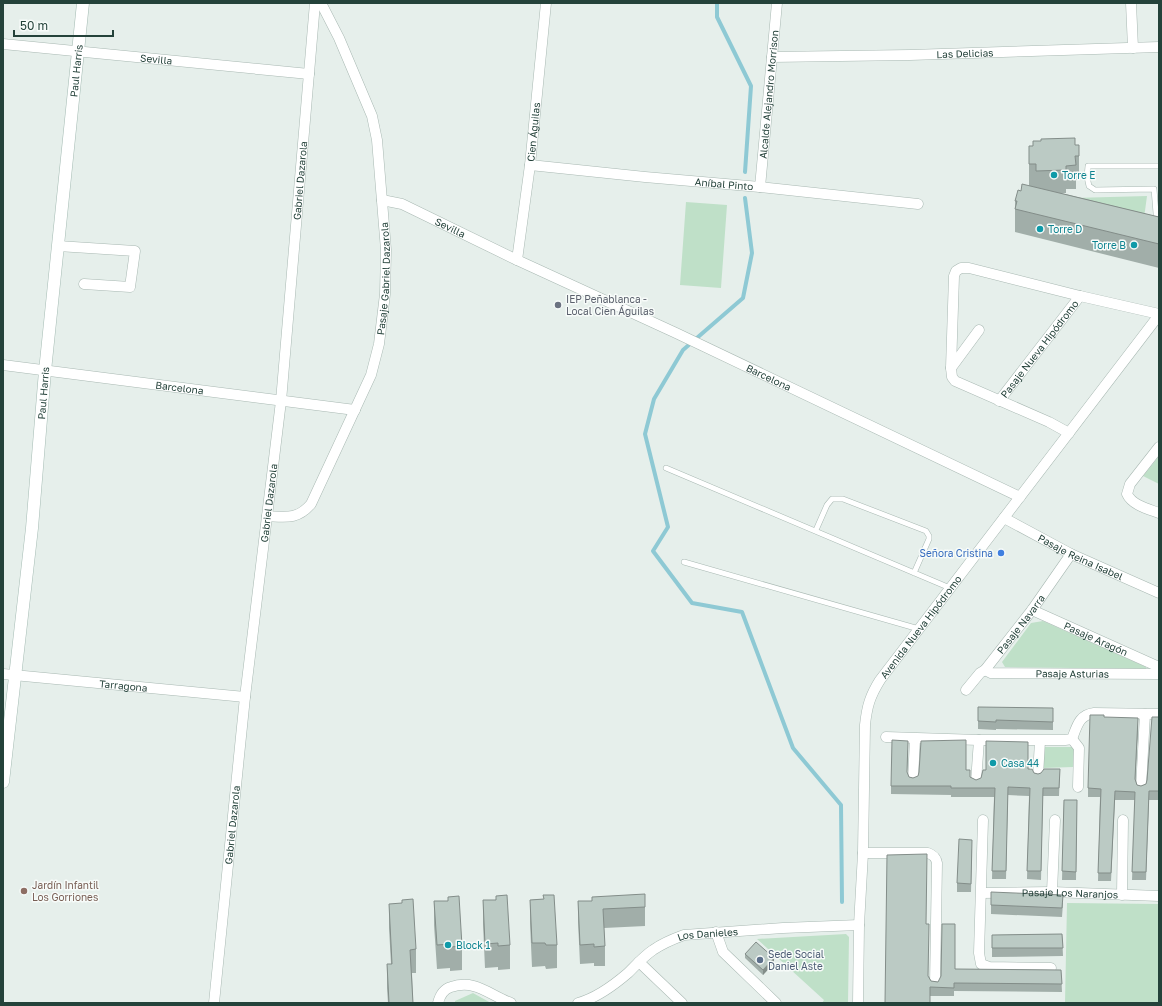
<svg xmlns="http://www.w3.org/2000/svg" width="1162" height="1006" viewBox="0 0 1162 1006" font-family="'Golos Text',sans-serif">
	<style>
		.green { fill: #bfe0c8 }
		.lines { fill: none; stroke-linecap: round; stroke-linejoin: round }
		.stream { stroke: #8ec9d4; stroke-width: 4 }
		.lane-casing { stroke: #a8b8b2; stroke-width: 6 }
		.street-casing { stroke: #a8b8b2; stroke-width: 11 }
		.secondary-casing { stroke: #a4bbb3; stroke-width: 13 }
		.lane { stroke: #fff; stroke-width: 5 }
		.street { stroke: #fff; stroke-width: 10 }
		.secondary { stroke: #fff; stroke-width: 12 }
		.wall { fill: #a1aea9 }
		.shaded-wall { fill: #838d89 }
		.building { fill: #bbcac4; stroke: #838d89 }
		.culture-dot { fill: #0f9aa8; stroke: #f7fbf9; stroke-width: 1.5 }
		.worship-dot { fill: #6b7280; stroke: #f7fbf9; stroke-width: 1.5 }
		.shop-dot { fill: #3f7fe0; stroke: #f7fbf9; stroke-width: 1.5 }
		.education-dot { fill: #8d6e63; stroke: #f7fbf9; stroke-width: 1.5 }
		.service-dot { fill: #5c6f8a; stroke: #f7fbf9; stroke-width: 1.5 }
		.labels { text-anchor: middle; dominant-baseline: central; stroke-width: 3; stroke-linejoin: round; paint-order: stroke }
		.street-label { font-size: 10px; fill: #24423a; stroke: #f7fbf9 }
		.culture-label { font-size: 10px; fill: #0d838f; stroke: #f7fbf9; text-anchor: start }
		.worship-label { font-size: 10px; fill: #5b616d; stroke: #f7fbf9; text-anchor: start }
		.shop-label { font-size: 10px; fill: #366cbe; stroke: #f7fbf9; text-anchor: end }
		.education-label { font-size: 10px; fill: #785e54; stroke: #f7fbf9; text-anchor: start }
		.service-label { font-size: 10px; fill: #4e5e75; stroke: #f7fbf9; text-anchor: start }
	</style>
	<rect width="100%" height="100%" fill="#e6efeb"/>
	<path class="green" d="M 1147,196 L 1142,233 L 1036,199 Z
		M 686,202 L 727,205 L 721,288 L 680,285 Z
		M 1159,456 L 1159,484 L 1143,476 Z
		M 1043,621 L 1146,667 L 1146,669 L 1005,667 L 1002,662 L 1031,623 Z
		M 1044,747 L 1074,747 L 1073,767 L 1043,768 Z
		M 1067,903 L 1159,904 L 1159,1003 L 1065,1003 Z
		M 846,934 L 849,937 L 848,1003 L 822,1003 L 824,1000 L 757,939 Z
		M 473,993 L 491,1003 L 455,1003 L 455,1001 Z"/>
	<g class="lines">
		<path class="stream" d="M 717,3 L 717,17 L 751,86 L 745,172
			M 745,198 L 752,253 L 743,298 L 683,350 L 654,399 L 645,434 L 668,527 L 653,551 L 692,603 L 742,612 L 793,748 L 841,805 L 842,902"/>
		<defs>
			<path id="lane" d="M 1159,166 L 1088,166 L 1087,177 L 1089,186 L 1095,190 L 1154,189 L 1157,225 L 1159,226
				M 666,468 L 950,588
				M 816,530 L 827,505 L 832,499 L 843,499 L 926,531 L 929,536 L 929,539 L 914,573
				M 684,562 L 919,629"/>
			<g id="street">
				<path d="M 1131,3 L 1133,48"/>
				<path id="s1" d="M 3,44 L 309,74"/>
				<path id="s2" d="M 772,57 L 910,55 L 1159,47"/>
				<path id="s3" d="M 530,165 L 645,177 L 760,187 L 918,204"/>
				<path id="s4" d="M 760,187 L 777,3"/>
				<path id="s5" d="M 382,200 L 402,204 L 517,260 L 676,333 L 1020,497"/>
				<path d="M 58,246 L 135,251 L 130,287 L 84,284"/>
				<path id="s6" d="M 517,260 L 530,165 L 546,3"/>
				<path id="s7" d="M 3,365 L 355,410"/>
				<path d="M 951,368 L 979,330"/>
				<path id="s8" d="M 999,401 L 1080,296"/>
				<path d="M 1069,433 L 1049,422 L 955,381 L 952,377 L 951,368 L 954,276 L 956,271 L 961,268 L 969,268 L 1080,296 L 1159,314"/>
				<path d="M 1159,447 L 1130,484 L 1127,494 C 1132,505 1148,509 1159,513"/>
				<path id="s9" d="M 267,516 C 286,517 297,520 311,504 L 371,375 L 379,344 L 385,294 L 386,250 L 377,140 L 372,116 L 339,38 L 321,3"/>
				<path id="s10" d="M 1004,518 L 1071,554 L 1159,593"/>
				<path id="s11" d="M 1032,610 L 1159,667"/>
				<path id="s12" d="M 985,670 L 991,673 L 1159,674"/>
				<path id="s13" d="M 3,674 L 245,697"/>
				<path id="s14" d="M 966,690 L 980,673 L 985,670 L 1032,610 L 1071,554"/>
				<path d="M 886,737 L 979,740 L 1065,740 L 1072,739 C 1077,726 1079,715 1094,713 L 1159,714"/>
				<path d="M 1072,739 L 1079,748 L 1078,787"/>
				<path d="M 1038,776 L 1040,741"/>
				<path d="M 913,780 L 915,739"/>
				<path d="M 976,782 L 979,740"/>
				<path d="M 1141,788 L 1145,714"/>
				<path d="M 983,820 L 979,953 L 981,964 L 989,967 L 1051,968"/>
				<path d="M 863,853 L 928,853 C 933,855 936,857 937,863 L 935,984"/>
				<path d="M 1052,892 L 1055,820"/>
				<path id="s15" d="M 982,893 L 1052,892 L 1159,896"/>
				<path d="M 1122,895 L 1123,820"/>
				<path d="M 716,932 L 723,952 L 776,1003"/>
				<path d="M 639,962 L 682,1003"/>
				<path id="s16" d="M 214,1003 L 245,697 L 281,401 L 315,3"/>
				<path d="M 438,1003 C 440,995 444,989 451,987 C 476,979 489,995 511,1003"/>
				<path id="s17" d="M 578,1003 C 597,998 614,985 628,973 C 636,965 644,956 653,950 C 663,943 673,939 684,935 L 783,928 L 859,925"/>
				<path id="s18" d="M 858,1003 L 859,925 L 863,853 L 865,725 C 867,706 870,696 880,680 L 1159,315"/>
			</g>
			<g id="secondary">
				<path id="s19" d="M 3,782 L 32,528 L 45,371 L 83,3"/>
			</g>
		</defs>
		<use href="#lane" class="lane-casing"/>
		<use href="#street" class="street-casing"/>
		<use href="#secondary" class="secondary-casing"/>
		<use href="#lane" class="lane"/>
		<use href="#street" class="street"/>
		<use href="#secondary" class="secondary"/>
	</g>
	<path class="wall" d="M 1075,145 L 1079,156 L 1079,180 L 1076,180 L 1076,189 L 1066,189 L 1066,193 L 1061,193 L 1159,217 L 1159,268 L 1015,232 L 1015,201 L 1021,191 L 1029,186 L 1029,146 Z
		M 1053,716 L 1053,730 L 996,729 L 996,730 L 978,729 L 978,721 Z
		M 1104,717 L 1138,726 L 1135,780 L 1137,785 L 1141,786 L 1146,784 L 1147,780 L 1159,717 L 1159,800 L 1149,800 L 1146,880 L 1132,880 L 1135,800 L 1115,800 L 1111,881 L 1098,881 L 1100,797 L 1088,797 L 1088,788 Z
		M 908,749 L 907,773 L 909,777 L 913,778 L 966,770 L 970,777 L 976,780 L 1028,769 L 1034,773 L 1038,774 L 1060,769 L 1059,796 L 1043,796 L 1041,880 L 1027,879 L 1029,796 L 1008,795 L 1006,879 L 992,879 L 994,797 L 951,797 L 951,795 L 891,794 L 891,786 Z
		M 1064,800 L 1077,800 L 1076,880 L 1062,880 Z
		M 972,848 L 971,892 L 957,892 L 957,883 Z
		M 543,899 L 557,945 L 557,968 L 546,969 L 545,966 L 532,967 L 530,923 L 530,900 Z
		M 483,900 L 510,945 L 510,969 L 498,970 L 498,967 L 485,968 L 483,924 Z
		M 434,901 L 462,946 L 462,970 L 450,971 L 450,968 L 437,969 L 434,925 Z
		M 578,901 L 645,907 L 645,926 L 604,928 L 605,946 L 605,966 L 594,966 L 594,963 L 580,964 L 578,921 Z
		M 1063,903 L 1062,917 L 991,914 L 991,905 Z
		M 389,904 L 416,949 L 416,973 L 412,973 L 413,1003 L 388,1003 L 387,988 L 387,964 L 391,964 L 389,928 Z
		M 1062,934 L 1063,956 L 992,957 L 992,935 Z
		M 745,954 L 774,963 L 763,975 L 745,958 Z
		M 955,969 L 1061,970 L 1062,992 L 954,991 L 954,996 L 930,996 L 930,1003 L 929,976 L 931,981 L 938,982 Z"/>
	<path class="shaded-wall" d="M 1138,718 L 1138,726 L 1135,788 L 1135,779 Z
		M 774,958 L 774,963 L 763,975 L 763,970 Z"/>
	<path class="building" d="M 1075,138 L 1075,145 L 1079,145 L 1079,156 L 1075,156 L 1076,165 L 1066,166 L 1066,170 L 1036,171 L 1036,164 L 1029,164 L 1029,146 L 1033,146 L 1033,141 L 1041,141 L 1041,139 Z
		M 1022,184 L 1159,217 L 1159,244 L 1015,209 L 1017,201 L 1015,201 L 1018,190 L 1021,191 Z
		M 978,707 L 1053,708 L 1053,722 L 996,720 L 996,722 L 978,721 Z
		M 1090,715 L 1104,715 L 1104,717 L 1138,718 L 1135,779 L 1137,785 L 1141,786 L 1146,784 L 1147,780 L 1152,717 L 1159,717 L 1159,791 L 1149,791 L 1146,872 L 1132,872 L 1135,792 L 1115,791 L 1111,873 L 1098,873 L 1101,789 L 1088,788 Z
		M 892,740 L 908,741 L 907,772 L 909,777 L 913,778 L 918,776 L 919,772 L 921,741 L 966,740 L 966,770 L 970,770 L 970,777 L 976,780 L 981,778 L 983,770 L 986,770 L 986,741 L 1028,742 L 1028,769 L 1032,769 L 1034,773 L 1038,774 L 1041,773 L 1044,769 L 1060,769 L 1059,788 L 1043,788 L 1041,871 L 1027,871 L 1030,788 L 1008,787 L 1006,871 L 992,871 L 995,788 L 951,788 L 951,786 L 891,786 Z
		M 1064,800 L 1077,800 L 1076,872 L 1062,871 Z
		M 959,839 L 972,840 L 971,884 L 957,883 Z
		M 927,854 L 926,924 L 929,924 L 928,976 L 931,981 L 938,982 L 941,976 L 942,924 L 955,924 L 955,969 L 1061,970 L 1062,984 L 954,983 L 954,988 L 930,987 L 930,1003 L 885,1003 L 887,855 Z
		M 991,892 L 1063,895 L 1062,908 L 991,905 Z
		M 645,894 L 645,907 L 603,909 L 605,946 L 594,947 L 594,944 L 580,945 L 578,901 L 592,901 L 592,897 Z
		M 507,895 L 510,945 L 498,946 L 498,943 L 485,944 L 483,900 L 496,900 L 496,896 Z
		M 543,895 L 554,895 L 557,945 L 546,945 L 545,943 L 532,943 L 530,900 L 544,899 Z
		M 459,896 L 462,946 L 450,947 L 450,944 L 437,945 L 434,901 L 448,901 L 448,897 Z
		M 413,899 L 416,949 L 410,950 L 413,1003 L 389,1003 L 387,964 L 392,964 L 389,904 L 402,903 L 402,900 Z
		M 1062,934 L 1063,948 L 992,948 L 992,935 Z
		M 756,942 L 774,958 L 763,970 L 745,954 Z"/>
	<g class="culture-dot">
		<circle cx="1054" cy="175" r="4"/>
		<circle cx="1040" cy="229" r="4"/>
		<circle cx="1134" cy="245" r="4"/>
		<circle cx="993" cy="763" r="4"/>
		<circle cx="448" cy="945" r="4"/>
	</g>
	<circle class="worship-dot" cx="558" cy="305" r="4"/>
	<circle class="shop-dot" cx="1001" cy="553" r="4"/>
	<circle class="education-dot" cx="24" cy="891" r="4"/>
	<circle class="service-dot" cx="760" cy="960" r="4"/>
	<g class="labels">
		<g class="street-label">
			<text stroke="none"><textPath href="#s2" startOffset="193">Las Delicias</textPath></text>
			<text stroke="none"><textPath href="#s1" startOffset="154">Sevilla</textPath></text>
			<text stroke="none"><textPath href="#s19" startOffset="715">Paul Harris</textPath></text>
			<text stroke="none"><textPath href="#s4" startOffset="93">Alcalde Alejandro Morrison</textPath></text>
			<text stroke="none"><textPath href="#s6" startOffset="129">Cien Águilas</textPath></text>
			<text stroke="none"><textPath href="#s16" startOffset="827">Gabriel Dazarola</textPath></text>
			<text stroke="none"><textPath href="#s3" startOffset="195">Aníbal Pinto</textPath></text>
			<text stroke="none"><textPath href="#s5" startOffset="74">Sevilla</textPath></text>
			<text stroke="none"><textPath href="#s9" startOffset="288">Pasaje Gabriel Dazarola</textPath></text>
			<text stroke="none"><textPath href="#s8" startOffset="66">Pasaje Nueva Hipódromo</textPath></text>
			<text stroke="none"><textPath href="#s5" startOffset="426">Barcelona</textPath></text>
			<text stroke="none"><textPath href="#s7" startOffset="178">Barcelona</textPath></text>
			<text stroke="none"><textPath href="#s19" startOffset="391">Paul Harris</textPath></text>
			<text stroke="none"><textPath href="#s16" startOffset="503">Gabriel Dazarola</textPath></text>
			<text stroke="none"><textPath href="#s10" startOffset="86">Pasaje Reina Isabel</textPath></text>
			<text stroke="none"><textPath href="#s14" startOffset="86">Pasaje Navarra</textPath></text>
			<text stroke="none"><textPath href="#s18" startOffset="393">Avenida Nueva Hipódromo</textPath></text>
			<text stroke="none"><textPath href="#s11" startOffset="70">Pasaje Aragón</textPath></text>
			<text stroke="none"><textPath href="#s12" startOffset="88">Pasaje Asturias</textPath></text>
			<text stroke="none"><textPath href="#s13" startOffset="121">Tarragona</textPath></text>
			<text stroke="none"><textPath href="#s16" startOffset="179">Gabriel Dazarola</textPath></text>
			<text stroke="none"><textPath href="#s15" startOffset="88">Pasaje Los Naranjos</textPath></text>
			<text stroke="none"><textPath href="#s17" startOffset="151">Los Danieles</textPath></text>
		</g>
		<g class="culture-label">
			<text x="1062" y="175">Torre E</text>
			<text x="1048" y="229">Torre D</text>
			<text x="1126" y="245" text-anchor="end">Torre B</text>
			<text x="1001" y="763">Casa 44</text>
			<text x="456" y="945">Block 1</text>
		</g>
		<g class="worship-label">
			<text x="566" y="299">IEP Peñablanca -<tspan x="566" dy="12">Local Cien Águilas</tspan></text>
		</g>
		<g class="shop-label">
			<text x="993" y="553">Señora Cristina</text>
		</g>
		<g class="education-label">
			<text x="32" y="885">Jardín Infantil<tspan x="32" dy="12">Los Gorriones</tspan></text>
		</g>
		<g class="service-label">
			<text x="768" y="954">Sede Social<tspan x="768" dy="12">Daniel Aste</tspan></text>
		</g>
	</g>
	<rect width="1162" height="1006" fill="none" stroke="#24423a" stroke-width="8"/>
	<path d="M14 30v6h99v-6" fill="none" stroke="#24423a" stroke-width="2"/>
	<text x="20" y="30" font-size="12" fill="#24423a" stroke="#f7fbf9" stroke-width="3" paint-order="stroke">50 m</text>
</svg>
